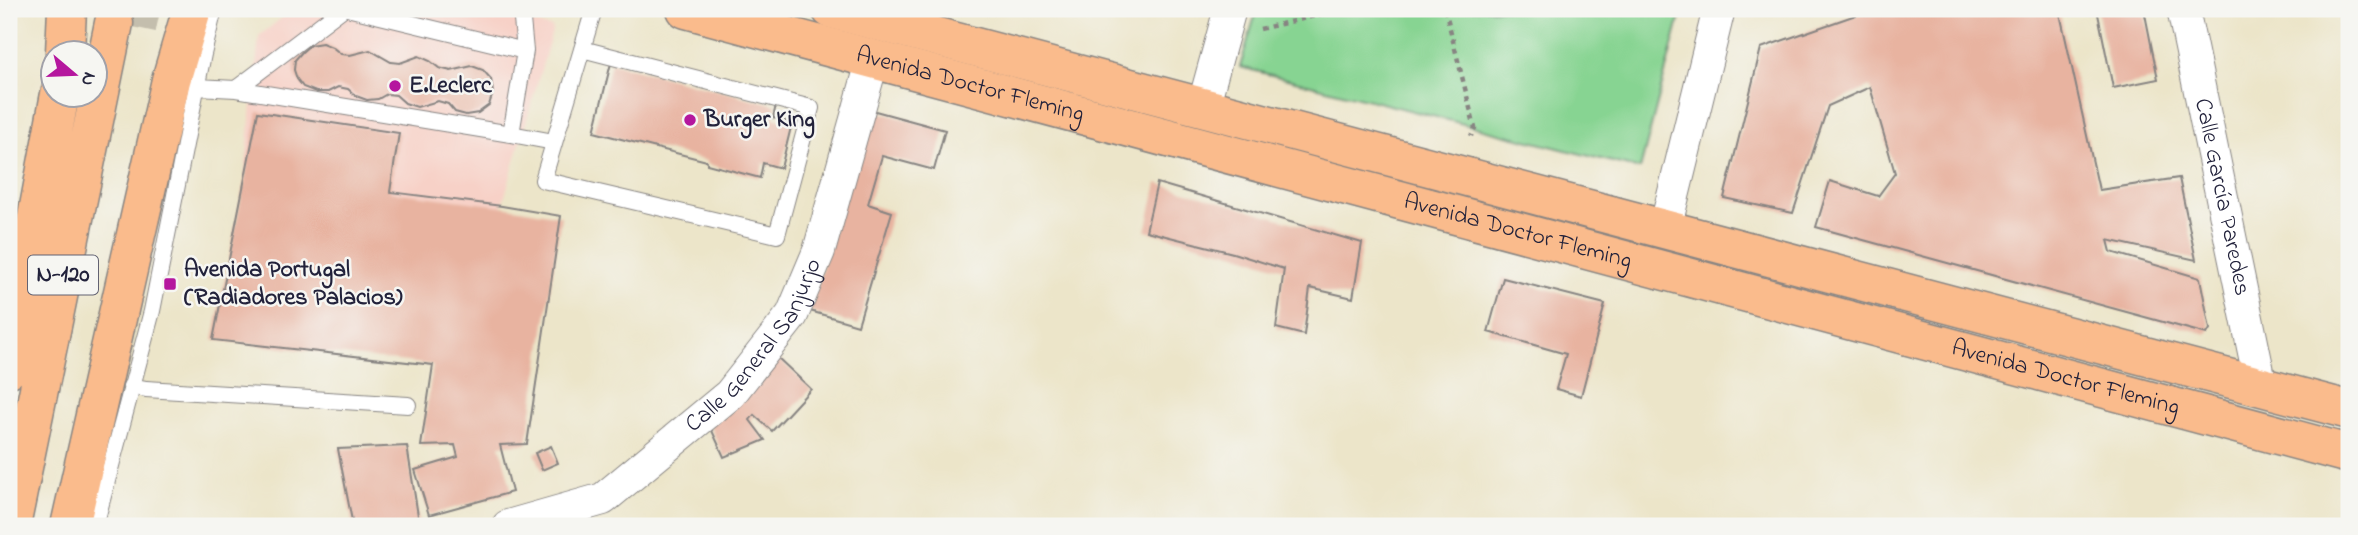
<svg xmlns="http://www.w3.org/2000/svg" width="2358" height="535" viewBox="0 0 2358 535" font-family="'Indie Flower',sans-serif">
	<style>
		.built { fill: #f7d1c7 }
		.green { fill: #87d492; stroke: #547b66; stroke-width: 2 }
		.building { fill: #e8b3a0 }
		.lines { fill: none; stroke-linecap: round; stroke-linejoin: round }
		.trunk-tunnel { stroke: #c4bead; stroke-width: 38; stroke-dasharray: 38 19; stroke-linecap: butt }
		.service-casing { stroke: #878482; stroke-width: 18 }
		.minor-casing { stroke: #878482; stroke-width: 34 }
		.primary-casing { stroke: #878482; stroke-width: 41 }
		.trunk-casing { stroke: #878482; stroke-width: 41 }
		.path { stroke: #878482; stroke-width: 4.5; stroke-dasharray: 5 5; stroke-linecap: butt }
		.service { stroke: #fff; stroke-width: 16 }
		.minor { stroke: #fff; stroke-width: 32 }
		.primary { stroke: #fabb8c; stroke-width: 38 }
		.trunk { stroke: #fabb8c; stroke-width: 38 }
		.poi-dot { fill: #b5179e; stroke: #f6f6f2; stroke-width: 2.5 }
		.labels { text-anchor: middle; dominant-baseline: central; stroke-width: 5; stroke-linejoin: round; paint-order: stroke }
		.shield { fill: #f6f6f2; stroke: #626272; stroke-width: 2 }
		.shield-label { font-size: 23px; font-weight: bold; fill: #22223b }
		.street-label { font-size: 24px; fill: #22223b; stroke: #f6f6f2 }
		.poi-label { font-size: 24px; font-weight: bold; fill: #22223b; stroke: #f6f6f2; text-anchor: start }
	</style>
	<rect width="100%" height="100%" fill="#f6f6f2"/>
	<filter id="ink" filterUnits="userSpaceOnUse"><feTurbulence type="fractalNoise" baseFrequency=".0143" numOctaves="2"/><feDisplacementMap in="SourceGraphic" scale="14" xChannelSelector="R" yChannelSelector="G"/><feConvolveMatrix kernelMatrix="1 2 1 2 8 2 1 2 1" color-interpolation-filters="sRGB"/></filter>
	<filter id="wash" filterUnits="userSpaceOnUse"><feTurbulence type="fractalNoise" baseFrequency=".00686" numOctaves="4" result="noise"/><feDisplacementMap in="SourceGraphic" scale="28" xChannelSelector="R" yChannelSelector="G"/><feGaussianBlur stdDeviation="1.57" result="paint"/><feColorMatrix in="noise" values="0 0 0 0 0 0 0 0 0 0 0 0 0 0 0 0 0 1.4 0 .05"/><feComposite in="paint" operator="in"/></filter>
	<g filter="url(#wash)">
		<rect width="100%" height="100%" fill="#ece5c9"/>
		<path class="built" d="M 293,9 L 477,9 L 553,28 L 502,206 L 245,174 L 259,36 Z"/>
		<path class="green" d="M 1257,9 L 1682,9 L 1640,169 L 1240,67 Z"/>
		<g id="blocks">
			<path class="building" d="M 1873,9 L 2059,9 L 2099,190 L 2179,178 L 2196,260 L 2108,240 L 2111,252 L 2200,278 L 2210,329 L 2207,334 L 1816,227 L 1830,181 L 1878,196 L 1895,173 L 1870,87 L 1828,106 L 1793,213 L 1724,198 L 1761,48 Z
				M 2097,9 L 2144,9 L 2158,79 L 2113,88 Z
				M 322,43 L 332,47 L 341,54 L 350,55 L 370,50 L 391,62 L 400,63 L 419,56 L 430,61 L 439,68 L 451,71 L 472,66 L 483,70 L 491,79 L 493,93 L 489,105 L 478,113 L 466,115 L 455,112 L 448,104 L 438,101 L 417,107 L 405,103 L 396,95 L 387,94 L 378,99 L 367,100 L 356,96 L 348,89 L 338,87 L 328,92 L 316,92 L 303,87 L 297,79 L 294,70 L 295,60 L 302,52 L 310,45 Z
				M 611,63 L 776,105 L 773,118 L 792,123 L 781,168 L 763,163 L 760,178 L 707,164 L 707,161 L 594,132 Z
				M 868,109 L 945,130 L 934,170 L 882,156 L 868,204 L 892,212 L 858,325 L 810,311 Z
				M 258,112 L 399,133 L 390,192 L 502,206 L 561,216 L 527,444 L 500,445 L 512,492 L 429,515 L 415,470 L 458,457 L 455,445 L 421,446 L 433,365 L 213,340 Z
				M 1157,183 L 1362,243 L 1353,298 L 1310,288 L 1304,335 L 1276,328 L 1284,269 L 1233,253 L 1146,231 Z
				M 1503,278 L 1605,304 L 1581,396 L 1556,389 L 1566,354 L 1488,332 Z
				M 777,357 L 811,389 L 772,431 L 754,415 L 750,420 L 765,440 L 724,457 L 709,424 Z
				M 407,446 L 419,522 L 403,526 L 353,526 L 338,449 Z
				M 551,446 L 558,463 L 542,470 L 535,453 Z"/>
		</g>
	</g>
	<g filter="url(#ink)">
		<use href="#blocks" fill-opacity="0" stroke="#878482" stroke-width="2"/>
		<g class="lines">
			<path class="trunk-tunnel" d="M 137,28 L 141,9"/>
			<defs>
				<path id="service" d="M 351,9 L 525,51 L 521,9
					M 582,49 L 811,108 L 777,235 L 543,180 L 594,9
					M 197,87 L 236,89 L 342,9
					M 236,89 L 511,134 L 525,51
					M 511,134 L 554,142
					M 131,386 L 146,389 L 408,405
					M 95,526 L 152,311 L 203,54 L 214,9"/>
				<g id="minor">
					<path id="s1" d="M 2183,9 L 2261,386"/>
					<path d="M 1203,107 L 1230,9"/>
					<path d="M 1665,229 L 1719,9"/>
					<path id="s2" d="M 508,526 L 603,499 L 730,394 L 792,315 L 819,251 L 873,59"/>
				</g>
				<g id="primary">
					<path id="s3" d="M 686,9 L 2349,454"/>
					<path d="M 831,9 L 2349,410"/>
				</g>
				<path id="trunk" d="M 65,52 L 67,9
					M 9,368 L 60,94
					M 11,526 L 114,23
					M 70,526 L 171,80 L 192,9"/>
			</defs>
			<use href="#service" class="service-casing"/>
			<use href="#minor" class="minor-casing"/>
			<use href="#primary" class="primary-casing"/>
			<use href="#trunk" class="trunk-casing"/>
			<path class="path" d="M 1445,9 L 1475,128 L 1471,136
				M 1260,29 L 1344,9"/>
			<use href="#service" class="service"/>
			<use href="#minor" class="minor"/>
			<use href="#primary" class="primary"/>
			<use href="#trunk" class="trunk"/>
		</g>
	</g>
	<g class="poi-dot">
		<circle cx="395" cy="86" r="7"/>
		<circle cx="690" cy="120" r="7"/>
		<rect x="163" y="277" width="14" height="14" rx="3.5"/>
	</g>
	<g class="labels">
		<rect class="shield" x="28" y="255.5" width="70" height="39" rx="5"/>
		<g class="shield-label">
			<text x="63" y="275">N-120</text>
		</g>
		<g class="street-label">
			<text stroke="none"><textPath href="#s3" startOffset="294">Avenida Doctor Fleming</textPath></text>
			<text stroke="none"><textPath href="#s1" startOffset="192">Calle García Paredes</textPath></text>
			<text stroke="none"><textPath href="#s3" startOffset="861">Avenida Doctor Fleming</textPath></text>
			<text stroke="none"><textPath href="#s2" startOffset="317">Calle General Sanjurjo</textPath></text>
			<text stroke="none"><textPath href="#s3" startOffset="1428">Avenida Doctor Fleming</textPath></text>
		</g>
		<g class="poi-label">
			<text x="409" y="86">E.Leclerc</text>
			<text x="704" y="120">Burger King</text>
			<text x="184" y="270">Avenida Portugal<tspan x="184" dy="28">(Radiadores Palacios)</tspan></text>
		</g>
	</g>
	<rect width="2358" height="535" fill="none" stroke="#f6f6f2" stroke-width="35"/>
	<g transform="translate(74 74) rotate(109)"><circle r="33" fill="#f6f6f2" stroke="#a1a1a9" stroke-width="2"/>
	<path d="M0-5L12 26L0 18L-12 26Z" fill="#b5179e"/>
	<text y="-10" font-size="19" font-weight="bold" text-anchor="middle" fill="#22223b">N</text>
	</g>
</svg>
